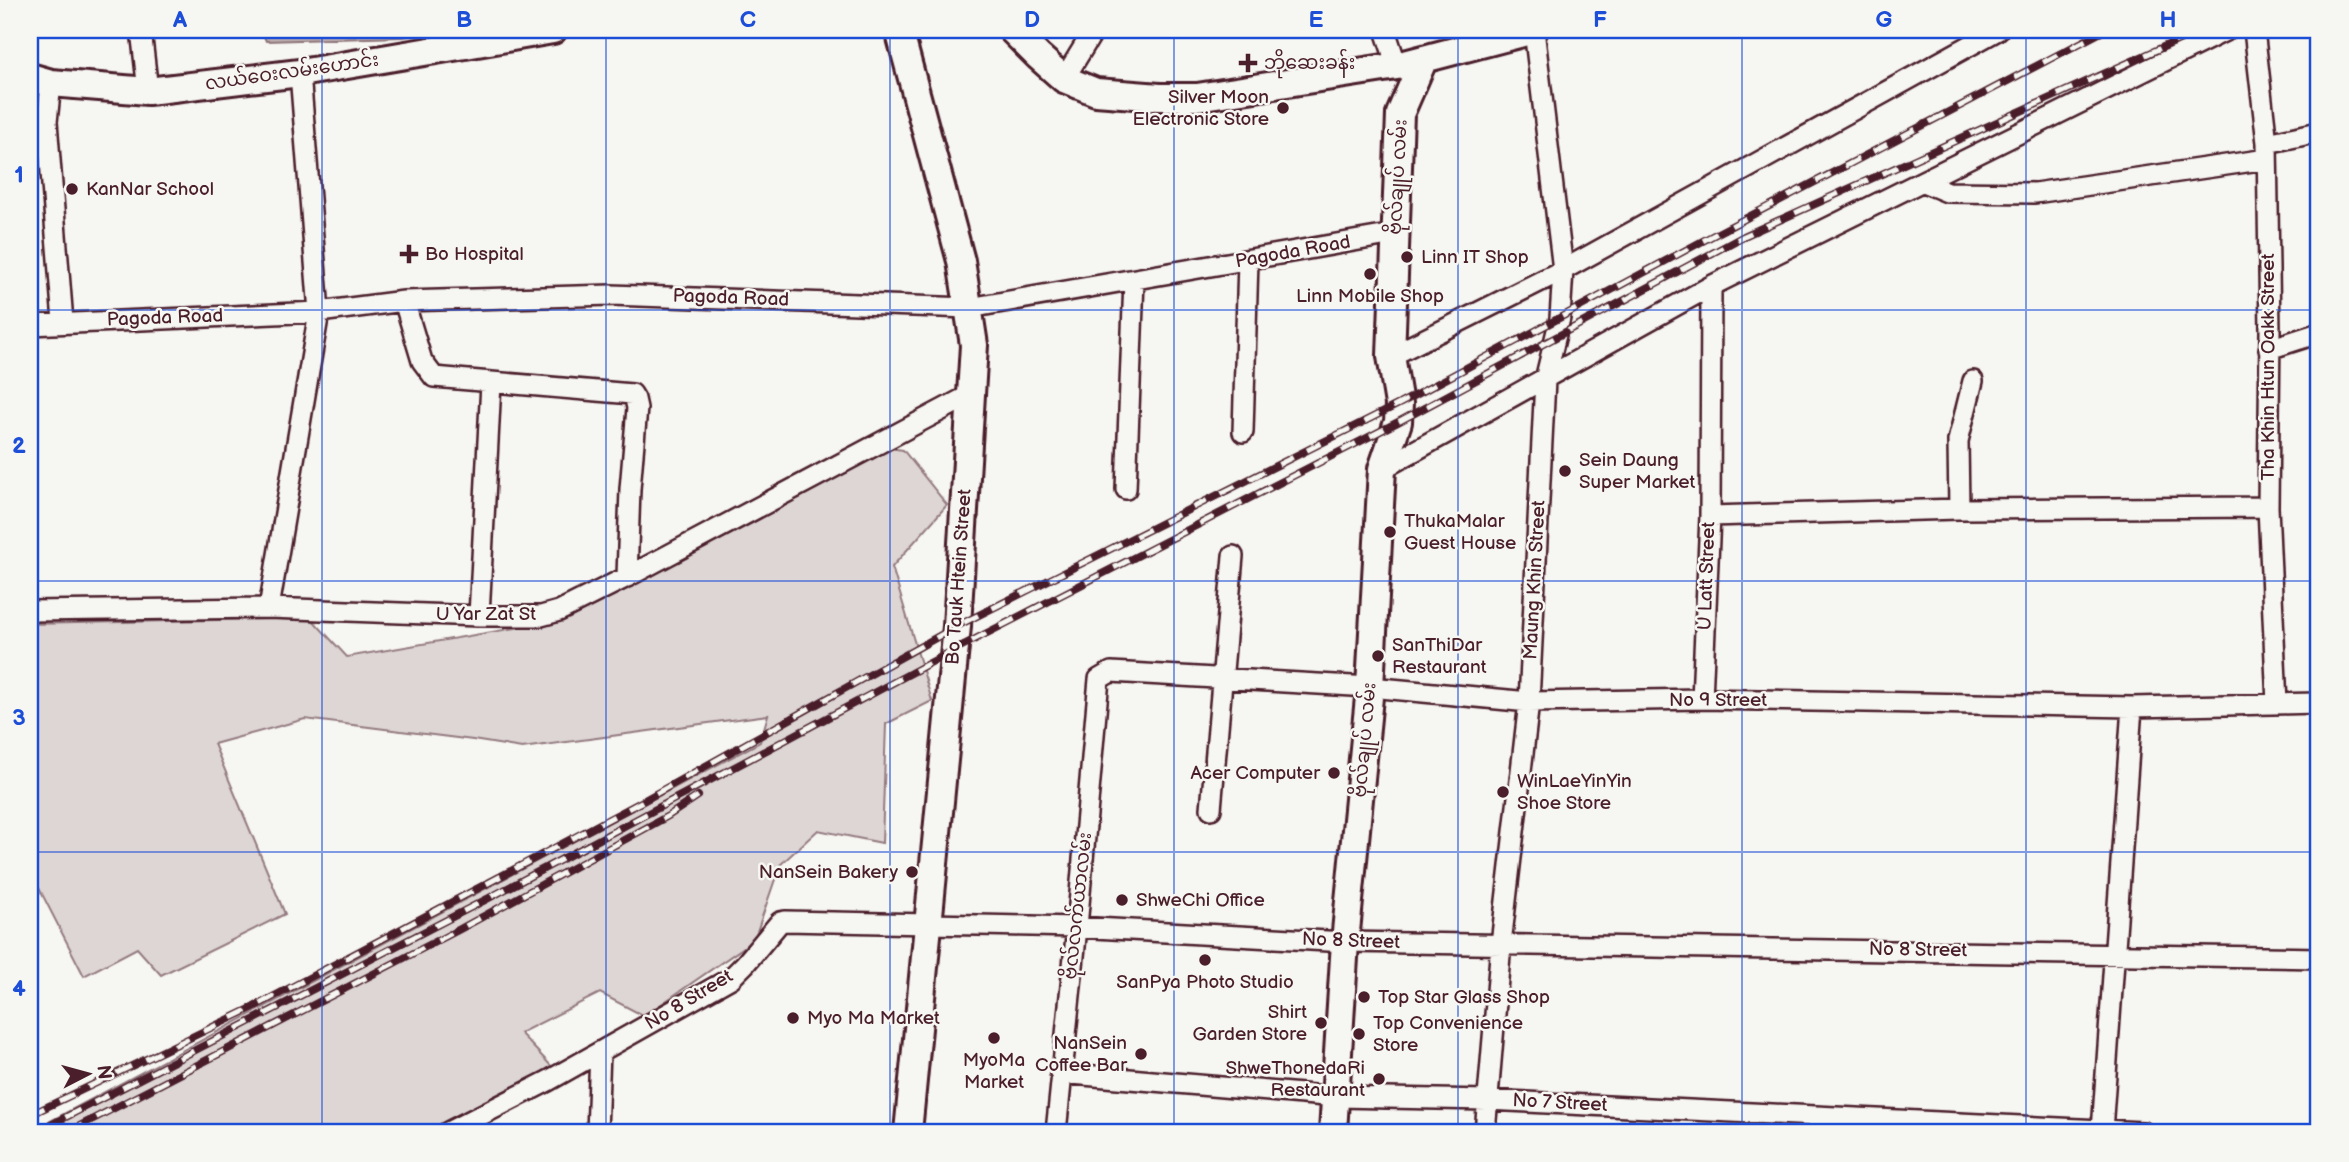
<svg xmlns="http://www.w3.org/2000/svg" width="2349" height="1162" viewBox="0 0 2349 1162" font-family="'Balsamiq Sans','Noto Sans Myanmar',sans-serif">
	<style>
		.green { fill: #ddd6d5; stroke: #947a80; stroke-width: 2 }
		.water { fill: #bbadae; stroke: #8e747a; stroke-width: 2 }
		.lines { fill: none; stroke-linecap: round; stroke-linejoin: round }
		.shore { stroke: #77585f; stroke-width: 2 }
		.street-casing { stroke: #4a1f2b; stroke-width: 24 }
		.secondary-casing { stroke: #4a1f2b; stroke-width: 32 }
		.street { stroke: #f6f6f2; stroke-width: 19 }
		.secondary { stroke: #f6f6f2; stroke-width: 26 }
		.rail-casing { stroke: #4a1f2b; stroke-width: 8 }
		.rail { stroke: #f6f6f2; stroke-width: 5; stroke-dasharray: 16; stroke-linecap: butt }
		.grid { fill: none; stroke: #1d4ed8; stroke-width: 2; stroke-opacity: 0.55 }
		.poi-dot { fill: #4a1f2b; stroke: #f6f6f2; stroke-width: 2.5 }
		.labels { text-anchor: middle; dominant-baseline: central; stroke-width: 5; stroke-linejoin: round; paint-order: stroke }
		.poi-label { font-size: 19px; fill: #4a1f2b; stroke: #f6f6f2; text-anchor: start }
		.street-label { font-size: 19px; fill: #4a1f2b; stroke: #f6f6f2 }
		.neatline { fill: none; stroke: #1d4ed8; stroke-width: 2.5 }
		.grid-label { font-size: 23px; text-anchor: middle; font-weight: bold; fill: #1d4ed8 }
	</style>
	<rect width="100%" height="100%" fill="#f6f6f2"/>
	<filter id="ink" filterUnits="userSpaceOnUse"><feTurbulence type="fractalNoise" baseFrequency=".0143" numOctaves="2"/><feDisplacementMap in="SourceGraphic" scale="14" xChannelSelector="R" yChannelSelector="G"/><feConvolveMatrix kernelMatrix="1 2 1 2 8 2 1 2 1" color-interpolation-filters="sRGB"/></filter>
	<g filter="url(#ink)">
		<path class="green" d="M 889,448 L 903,450 L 947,505 L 892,567 L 932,701 L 886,724 L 882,843 L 818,830 L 780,865 L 754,940 L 644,1016 L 600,993 L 520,1033 L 555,1070 L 428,1132 L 30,1132 L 760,742 L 768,715 L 522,748 L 473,740 L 305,719 L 214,744 L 285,914 L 161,975 L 137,948 L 84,976 L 39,888 L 30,889 L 30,624 L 311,618 L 347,657 L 562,620 Z"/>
		<path class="water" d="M 261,30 L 443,30 L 403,37 L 266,41 Z"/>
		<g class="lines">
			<path class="shore" d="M 268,30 L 273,34 L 403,30"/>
			<defs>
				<path id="street" d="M 141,30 L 148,91
					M 1385,30 L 1397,66
					M 2254,30 L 2267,143 L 2270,331 L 2268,507 L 2277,704
					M 1064,79 L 1094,30
					M 51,83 L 47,122 L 63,322
					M 2267,143 L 2319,132
					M 1923,182 L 1947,192 L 2035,193 L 2267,159
					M 404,301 L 422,361 L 434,377 L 632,394 L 635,399 L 637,408 L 630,489 L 627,577
					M 30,325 L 319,312 L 404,301 L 611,295 L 969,308 L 1394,234
					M 2269,349 L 2319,333
					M 1391,356 L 1563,270 L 1998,30
					M 1243,432 L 1248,260
					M 1382,469 L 1711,286 L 2227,30
					M 1126,489 L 1134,280
					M 1959,509 L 1958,441 L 1973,381
					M 1710,516 L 1959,509 L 2268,507
					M 269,608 L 319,312 L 300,73
					M 30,611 L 269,608 L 479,616 L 541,616 L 559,611 L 627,577 L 972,394
					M 479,616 L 491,383
					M 1702,699 L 1710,516 L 1711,286
					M 1211,809 L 1233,556
					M 1060,1073 L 1337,1097 L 1487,1100 L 2143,1132
					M 2102,1131 L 2132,707
					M 448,1132 L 548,1081 L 731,978 L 745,964 L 780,922 L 785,921 L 1077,927 L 1345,942 L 2319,958
					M 597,1132 L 600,1052
					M 1056,1132 L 1077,927 L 1099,679 L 1111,672 L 1370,687 L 1529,702 L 1702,699 L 2132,707 L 2319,703
					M 1485,1132 L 1501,944 L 1529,702 L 1545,380 L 1560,318 L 1563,270 L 1534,30"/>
				<path id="secondary" d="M 899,30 L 961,261 L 974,345 L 957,626 L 908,1132
					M 1012,30 L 1038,56 L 1064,79 L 1096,92 L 1160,97 L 1197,97 L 1397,66 L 1534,30
					M 30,77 L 51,83 L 148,91 L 300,73 L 553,30
					M 1333,1132 L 1345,942 L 1370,687 L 1382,469 L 1398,422 L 1399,404 L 1391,356 L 1400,114 L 1423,61"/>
			</defs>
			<use href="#street" class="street-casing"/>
			<use href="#secondary" class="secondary-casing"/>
			<use href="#street" class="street"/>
			<use href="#secondary" class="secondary"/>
			<defs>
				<path id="rail" d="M 30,1115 L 252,1008 L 641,802 L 957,626 L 1399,404 L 1712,236 L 2105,30
					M 37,1132 L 489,898 L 954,650 L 1398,422 L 1744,236 L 2201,30
					M 68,1132 L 460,929 L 668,816 L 698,796"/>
			</defs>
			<use href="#rail" class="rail-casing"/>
			<use href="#rail" class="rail"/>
		</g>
	</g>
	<path class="grid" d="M 322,30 L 322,1132M 606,30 L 606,1132M 890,30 L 890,1132M 1174,30 L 1174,1132M 1458,30 L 1458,1132M 1742,30 L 1742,1132M 2026,30 L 2026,1132M 30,310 L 2319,310M 30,581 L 2319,581M 30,852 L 2319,852"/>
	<g class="poi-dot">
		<path d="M1244.5 52.5h7v7h7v7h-7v7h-7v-7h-7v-7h7z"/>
		<circle cx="1283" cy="108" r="7"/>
		<circle cx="72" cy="189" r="7"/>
		<path d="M405.5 243.5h7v7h7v7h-7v7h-7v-7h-7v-7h7z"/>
		<circle cx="1407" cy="257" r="7"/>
		<circle cx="1370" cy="274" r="7"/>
		<circle cx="1565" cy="471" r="7"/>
		<circle cx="1390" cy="532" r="7"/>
		<circle cx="1378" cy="656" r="7"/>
		<circle cx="1334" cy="773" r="7"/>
		<circle cx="1503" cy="792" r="7"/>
		<circle cx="912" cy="872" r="7"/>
		<circle cx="1122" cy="900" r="7"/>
		<circle cx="1205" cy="960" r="7"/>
		<circle cx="1364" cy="997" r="7"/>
		<circle cx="793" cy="1018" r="7"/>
		<circle cx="1321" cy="1023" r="7"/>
		<circle cx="1359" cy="1034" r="7"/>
		<circle cx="994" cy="1038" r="7"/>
		<circle cx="1141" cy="1054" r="7"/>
		<circle cx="1379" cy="1079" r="7"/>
	</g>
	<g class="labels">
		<g class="poi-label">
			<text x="1264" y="63">ဘိုဆေးခန်း</text>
			<text x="1269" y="97" text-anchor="end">Silver Moon<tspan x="1269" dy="22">Electronic Store</tspan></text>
			<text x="86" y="189">KanNar School</text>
			<text x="425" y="254">Bo Hospital</text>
			<text x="1421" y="257">Linn IT Shop</text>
			<text x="1370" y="296" text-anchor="middle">Linn Mobile Shop</text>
			<text x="1579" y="460">Sein Daung<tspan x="1579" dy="22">Super Market</tspan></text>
			<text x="1404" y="521">ThukaMalar<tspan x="1404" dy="22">Guest House</tspan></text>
			<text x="1392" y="645">SanThiDar<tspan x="1392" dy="22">Restaurant</tspan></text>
			<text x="1320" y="773" text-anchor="end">Acer Computer</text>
			<text x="1517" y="781">WinLaeYinYin<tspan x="1517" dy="22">Shoe Store</tspan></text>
			<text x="898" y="872" text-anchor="end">NanSein Bakery</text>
			<text x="1136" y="900">ShweChi Office</text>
			<text x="1205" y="982" text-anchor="middle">SanPya Photo Studio</text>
			<text x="1378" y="997">Top Star Glass Shop</text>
			<text x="1307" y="1012" text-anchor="end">Shirt<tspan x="1307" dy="22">Garden Store</tspan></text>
			<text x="807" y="1018">Myo Ma Market</text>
			<text x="1373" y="1023">Top Convenience<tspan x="1373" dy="22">Store</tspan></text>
			<text x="1127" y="1043" text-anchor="end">NanSein<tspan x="1127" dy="22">Coffee Bar</tspan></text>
			<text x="994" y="1060" text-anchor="middle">MyoMa<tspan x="994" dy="22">Market</tspan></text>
			<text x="1365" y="1068" text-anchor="end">ShweThonedaRi<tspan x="1365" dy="22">Restaurant</tspan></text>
		</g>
		<g class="street-label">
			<text transform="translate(292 72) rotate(-8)">လယ်ဝေးလမ်းဟောင်း</text>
			<text transform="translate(1398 177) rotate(-87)">ဗိုလ်ချုပ် လမ်း</text>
			<text transform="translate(1293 252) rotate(-10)">Pagoda Road</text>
			<text transform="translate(731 298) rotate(2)">Pagoda Road</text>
			<text transform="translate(165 318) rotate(-2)">Pagoda Road</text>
			<text transform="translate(2268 367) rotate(-90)">Tha Khin Htun Oakk Street</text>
			<text transform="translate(1707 576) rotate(-88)">U Latt Street</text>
			<text transform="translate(959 577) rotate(-86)">Bo Tauk Htein Street</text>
			<text transform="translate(1535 580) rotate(-87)">Maung Khin Street</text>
			<text x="486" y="614">U Yar Zat St</text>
			<text x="1718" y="700">No 9 Street</text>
			<text transform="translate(1365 740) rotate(-85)">ဗိုလ်ချုပ် လမ်း</text>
			<text transform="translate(1078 906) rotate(-84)">ဗိုလ်လက်ယာလမ်း</text>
			<text transform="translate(1351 941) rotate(2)">No 8 Street</text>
			<text transform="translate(1918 950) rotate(1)">No 8 Street</text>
			<text transform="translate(689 1000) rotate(-31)">No 8 Street</text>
			<text transform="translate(1560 1103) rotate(3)">No 7 Street</text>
		</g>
	</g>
	<rect width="2349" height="1162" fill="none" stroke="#f6f6f2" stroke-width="77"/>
	<g transform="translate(88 1074) rotate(84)" stroke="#f6f6f2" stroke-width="5" paint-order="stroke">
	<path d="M0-5L12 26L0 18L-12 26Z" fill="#4a1f2b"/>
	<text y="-10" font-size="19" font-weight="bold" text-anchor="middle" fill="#4a1f2b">N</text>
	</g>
	<rect x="38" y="38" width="2272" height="1086" class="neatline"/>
	<g class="grid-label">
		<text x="180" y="27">A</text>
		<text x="464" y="27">B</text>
		<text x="748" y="27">C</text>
		<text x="1032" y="27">D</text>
		<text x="1316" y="27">E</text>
		<text x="1600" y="27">F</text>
		<text x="1884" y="27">G</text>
		<text x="2168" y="27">H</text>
		<text x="19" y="182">1</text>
		<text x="19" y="453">2</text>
		<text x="19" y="725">3</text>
		<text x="19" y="996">4</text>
	</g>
</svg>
